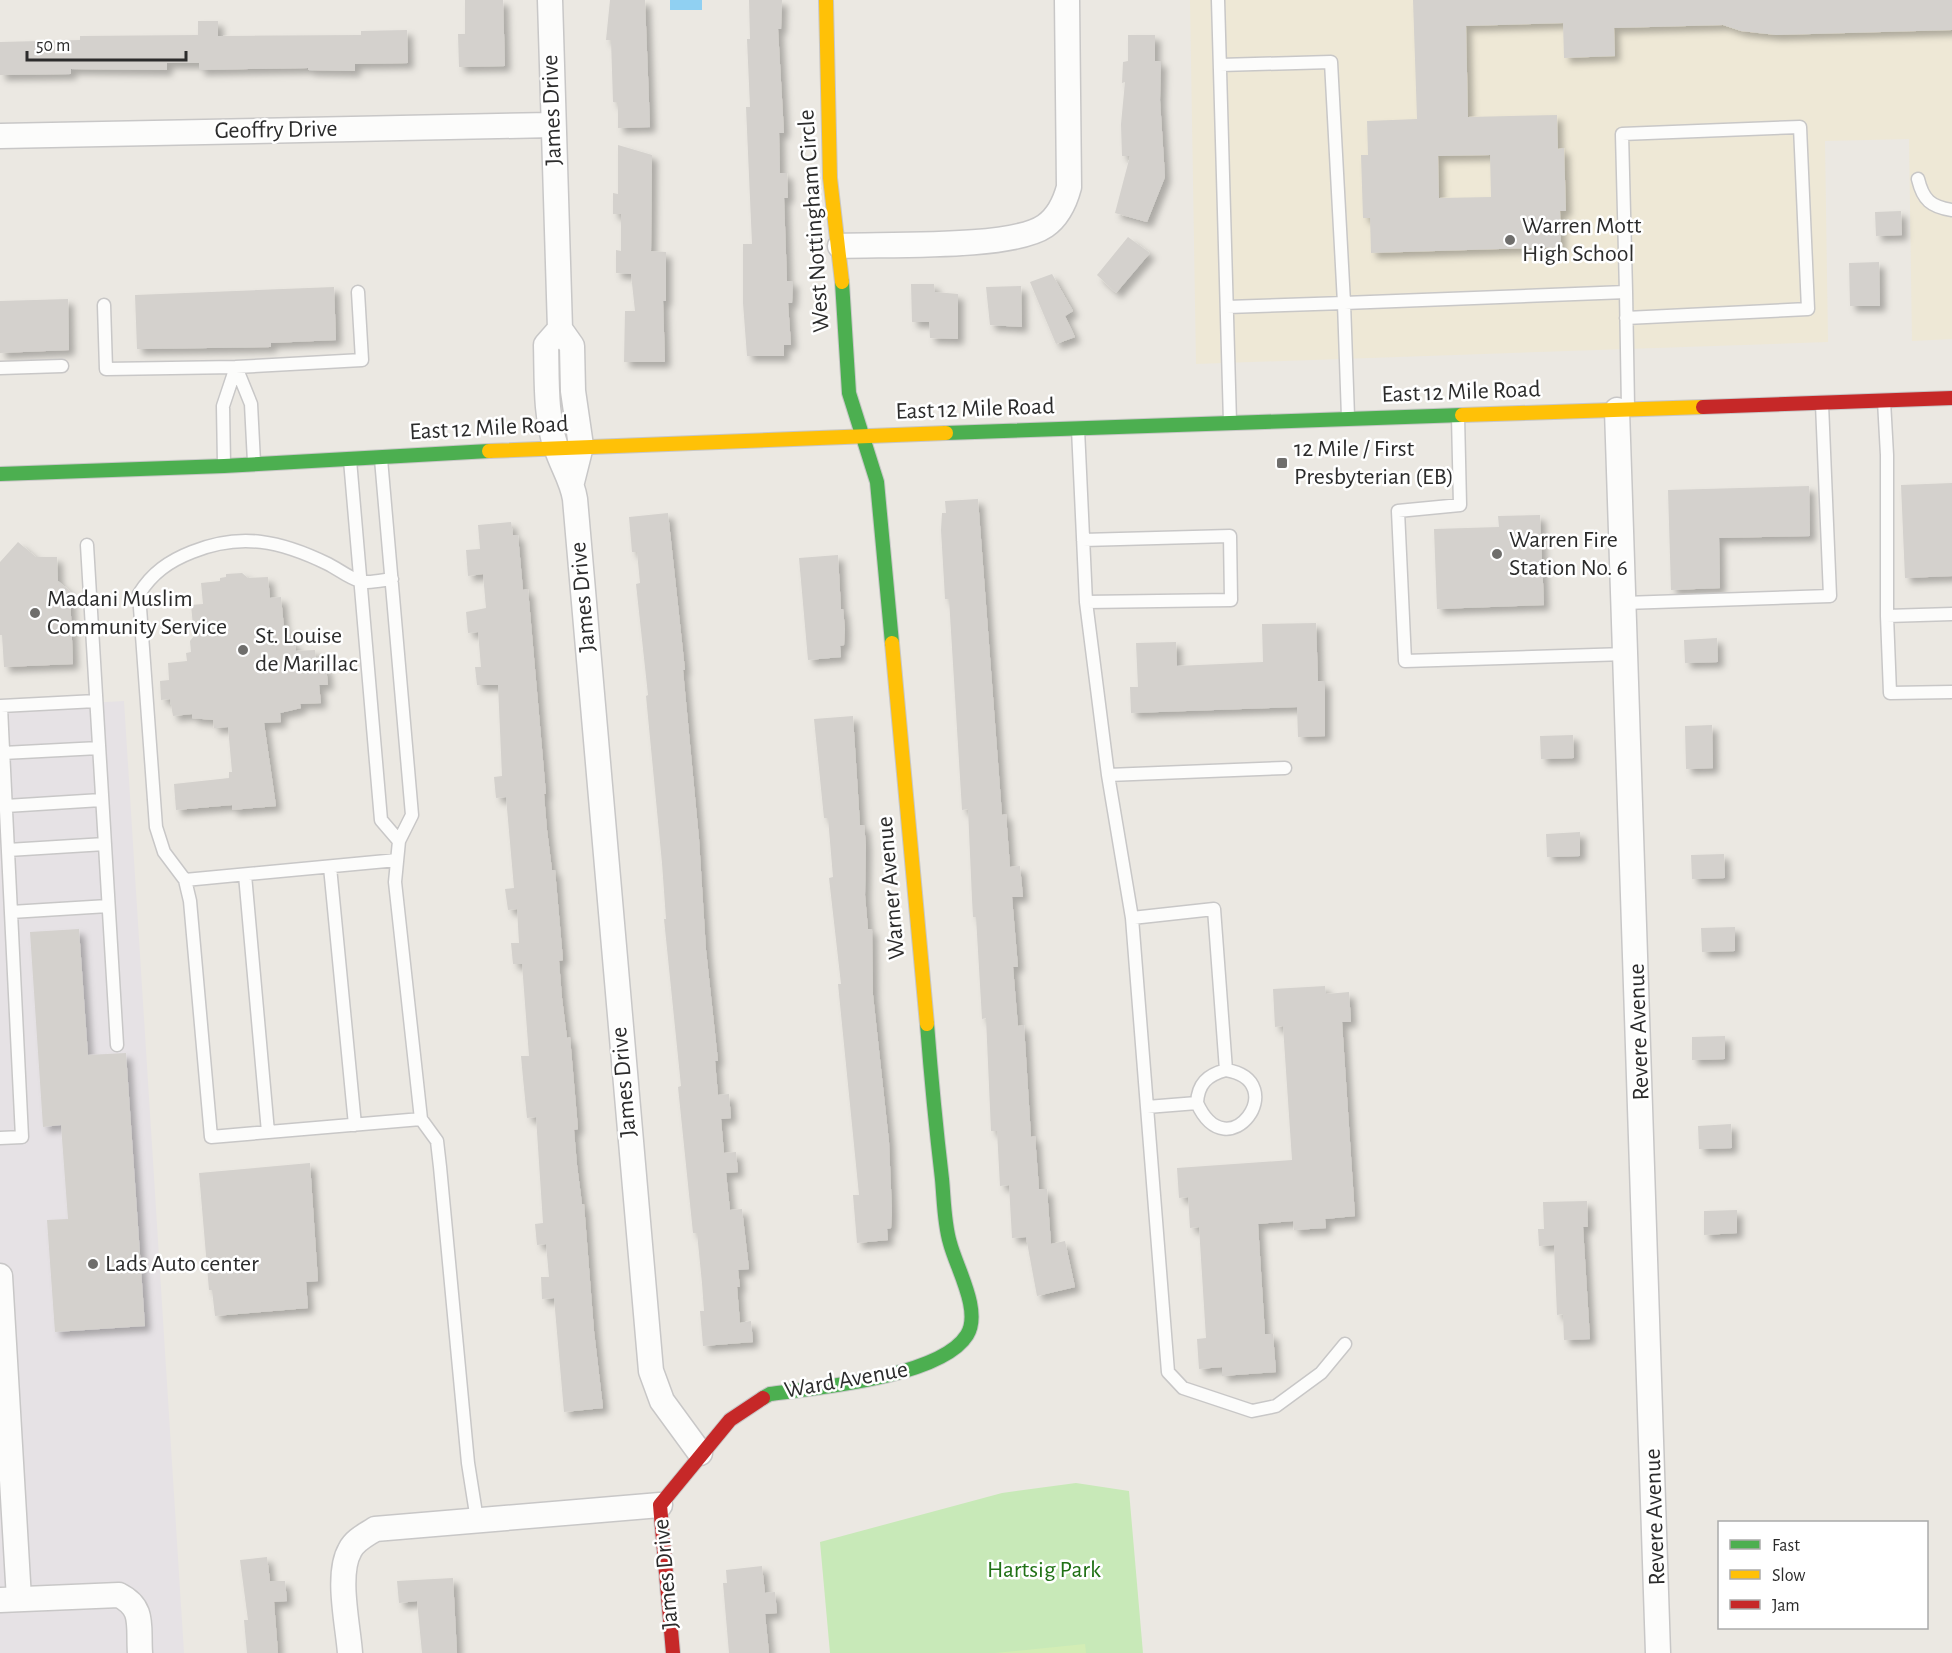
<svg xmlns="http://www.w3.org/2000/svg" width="1952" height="1653" viewBox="0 0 1952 1653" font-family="'Alegreya Sans',sans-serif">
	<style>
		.industrial { fill: #e6e2e5 }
		.education { fill: #eee8d6 }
		.green { fill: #c8e9b8 }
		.pitch { fill: #d3edb5 }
		.water { fill: #90d0f2 }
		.building { fill: #d4d1cd; fill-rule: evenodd; filter: url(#shadow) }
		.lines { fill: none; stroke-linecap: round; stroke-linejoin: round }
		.lane-casing { stroke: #c8c7c7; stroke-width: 15 }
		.street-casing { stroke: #c8c7c7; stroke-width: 27 }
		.fast-casing { stroke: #c8c7c7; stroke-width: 16 }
		.slow-casing { stroke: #c8c7c7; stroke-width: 16 }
		.jam-casing { stroke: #c8c7c7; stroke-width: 16 }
		.lane { stroke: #fcfcfb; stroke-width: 12 }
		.street { stroke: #fcfcfb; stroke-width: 24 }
		.fast { stroke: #4caf50; stroke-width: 14 }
		.slow { stroke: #ffc107; stroke-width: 14 }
		.jam { stroke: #c62828; stroke-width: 14 }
		.poi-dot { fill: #6f6e6c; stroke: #fff; stroke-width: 2 }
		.labels { text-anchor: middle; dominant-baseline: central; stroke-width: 5; stroke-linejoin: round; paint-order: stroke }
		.street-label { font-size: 24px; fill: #2c2c2c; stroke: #fff }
		.poi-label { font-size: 24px; fill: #2c2c2c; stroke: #fff; text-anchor: start }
		.park-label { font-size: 24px; fill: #207115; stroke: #fff }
	</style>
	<defs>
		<filter id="shadow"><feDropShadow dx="5.5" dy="5.5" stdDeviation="3" flood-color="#0004"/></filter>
	</defs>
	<rect width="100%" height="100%" fill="#ebe8e2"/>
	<path class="industrial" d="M 124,701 L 184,1653 L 0,1653 L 0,708 Z"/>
	<path class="education" d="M 1190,0 L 1952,0 L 1952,339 L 1912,341 L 1909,139 L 1825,141 L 1828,342 L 1196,364 Z"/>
	<path class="green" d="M 1076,1483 L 1129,1491 L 1143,1653 L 830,1653 L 820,1542 L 1002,1493 Z"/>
	<path class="pitch" d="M 1085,1644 L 1086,1653 L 995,1653 Z"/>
	<path class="water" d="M 670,0 L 702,0 L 702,10 L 670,10 Z"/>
	<path class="building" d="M 465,0 L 503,0 L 505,66 L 459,67 L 458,34 L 465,34 Z
		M 610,0 L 645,0 L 650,127 L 618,128 L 618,103 L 613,102 L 611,40 L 606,40 Z
		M 749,0 L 782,0 L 781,29 L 778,29 L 784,133 L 779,133 L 780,173 L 787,173 L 788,198 L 784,198 L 787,281 L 793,281 L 792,303 L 788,303 L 791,345 L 784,345 L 784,356 L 747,356 L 743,303 L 743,244 L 752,244 L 746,107 L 750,107 L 747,39 L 750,39 Z
		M 1413,0 L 1952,0 L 1952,30 L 1776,35 L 1741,31 L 1723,25 L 1614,28 L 1615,56 L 1564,58 L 1563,23 L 1466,26 L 1468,117 L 1557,115 L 1558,149 L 1564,148 L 1566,211 L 1560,211 L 1561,247 L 1371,253 L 1370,218 L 1363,218 L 1361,155 L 1368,155 L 1367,121 L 1417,119 ZM 1490,155 L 1491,197 L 1439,198 L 1438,156 Z
		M 198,21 L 218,21 L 218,36 L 361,35 L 361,31 L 407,30 L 408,63 L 355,64 L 355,71 L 308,70 L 308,68 L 199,70 L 199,63 L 167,63 L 167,70 L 71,69 L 71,74 L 0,75 L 0,42 L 80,40 L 80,36 L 198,35 Z
		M 1128,35 L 1155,35 L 1155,61 L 1161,61 L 1160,100 L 1165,177 L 1147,222 L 1115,213 L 1130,156 L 1122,156 L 1121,124 L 1125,82 L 1122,83 L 1123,62 L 1128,61 Z
		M 618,145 L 652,155 L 651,251 L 666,252 L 666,301 L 663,301 L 665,362 L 624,362 L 625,311 L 635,311 L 631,274 L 616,273 L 616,250 L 621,251 L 621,214 L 613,214 L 613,193 L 618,194 Z
		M 1901,211 L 1902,235 L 1876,236 L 1875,212 Z
		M 1128,237 L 1150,253 L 1116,293 L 1097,275 Z
		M 1879,262 L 1880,306 L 1850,306 L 1849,263 Z
		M 1052,274 L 1073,311 L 1065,316 L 1075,337 L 1056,344 L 1030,282 Z
		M 911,284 L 934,284 L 935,292 L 958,294 L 958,339 L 930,338 L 929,322 L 912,322 Z
		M 1021,286 L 1022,327 L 990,325 L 986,287 Z
		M 334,287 L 336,340 L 271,343 L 271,347 L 137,349 L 135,295 Z
		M 68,299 L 69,350 L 0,353 L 0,301 Z
		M 1952,483 L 1952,576 L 1905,578 L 1901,485 Z
		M 1809,486 L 1810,536 L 1719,538 L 1720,588 L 1671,590 L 1668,490 Z
		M 978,499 L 1002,815 L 1006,814 L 1010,867 L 1020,866 L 1023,897 L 1012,897 L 1018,967 L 1013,967 L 1018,1026 L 1024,1025 L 1031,1137 L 1035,1136 L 1039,1189 L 1047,1189 L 1051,1244 L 1065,1241 L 1075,1287 L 1037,1296 L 1026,1237 L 1012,1238 L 1009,1185 L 1000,1186 L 997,1131 L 991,1131 L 986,1018 L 982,1019 L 976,917 L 973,917 L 972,899 L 968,809 L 962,810 L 949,599 L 945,599 L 944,581 L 941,530 L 942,513 L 946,513 L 945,501 Z
		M 668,513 L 685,670 L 683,670 L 699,839 L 706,950 L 718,1061 L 715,1061 L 718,1095 L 729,1094 L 731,1118 L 721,1119 L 724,1153 L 736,1152 L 738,1172 L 726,1173 L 730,1210 L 742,1209 L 749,1269 L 738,1270 L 740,1287 L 737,1287 L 740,1323 L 751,1321 L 753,1342 L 703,1346 L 700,1311 L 704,1311 L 702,1283 L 697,1233 L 693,1233 L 678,1087 L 681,1086 L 664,919 L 666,919 L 662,863 L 646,696 L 648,695 L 636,584 L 640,583 L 637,552 L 632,552 L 629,517 Z
		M 1540,515 L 1544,605 L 1437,609 L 1434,529 L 1499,527 L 1498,516 Z
		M 511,522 L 513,535 L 518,535 L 523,590 L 528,589 L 546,794 L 544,794 L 547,830 L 552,870 L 555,870 L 563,960 L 559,961 L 562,998 L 567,1038 L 570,1037 L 578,1129 L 574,1130 L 577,1165 L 582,1204 L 584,1204 L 594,1331 L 603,1408 L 564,1412 L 554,1298 L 542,1299 L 541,1277 L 549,1277 L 546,1244 L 537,1245 L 535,1224 L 543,1223 L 536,1117 L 527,1118 L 523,1078 L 521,1056 L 529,1056 L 522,964 L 513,964 L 511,943 L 519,943 L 517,909 L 508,910 L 505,889 L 514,888 L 506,797 L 496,798 L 494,777 L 502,776 L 498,685 L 477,685 L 475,667 L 481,667 L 478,632 L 468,633 L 466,612 L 486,608 L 483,574 L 468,576 L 466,550 L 480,549 L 478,525 Z
		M 18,542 L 36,557 L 57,557 L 58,581 L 70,591 L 73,664 L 4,667 L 2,635 L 0,635 L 0,562 Z
		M 838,555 L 841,609 L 843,609 L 845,629 L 844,645 L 840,646 L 841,657 L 808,660 L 799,558 Z
		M 242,573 L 248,578 L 268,577 L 270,598 L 281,597 L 284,628 L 289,631 L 290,643 L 295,642 L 296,651 L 315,650 L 317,667 L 326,666 L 328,685 L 319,685 L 321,703 L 300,704 L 301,708 L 280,713 L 281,722 L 264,723 L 276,806 L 232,810 L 232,805 L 176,810 L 174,784 L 229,778 L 229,772 L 232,772 L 228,727 L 214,728 L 213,720 L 192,718 L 192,714 L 173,716 L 170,699 L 161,700 L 160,681 L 169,680 L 168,663 L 187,661 L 186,653 L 191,652 L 190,641 L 194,636 L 191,605 L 203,604 L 201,583 L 220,581 L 220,578 L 226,577 L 226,574 Z
		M 1316,623 L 1318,681 L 1325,681 L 1325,736 L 1298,737 L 1297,707 L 1131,713 L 1130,687 L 1138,687 L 1136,643 L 1176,642 L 1177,666 L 1263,662 L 1262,624 Z
		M 1717,638 L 1718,662 L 1685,663 L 1684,640 Z
		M 853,716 L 860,825 L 864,825 L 866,845 L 865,895 L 868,929 L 872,929 L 873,995 L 889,1142 L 892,1212 L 891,1228 L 887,1229 L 888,1240 L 857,1243 L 853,1195 L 859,1195 L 838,984 L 841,984 L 829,878 L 833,877 L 828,818 L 824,818 L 814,719 Z
		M 1712,725 L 1713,768 L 1686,769 L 1685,726 Z
		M 1573,735 L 1574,758 L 1541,759 L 1540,736 Z
		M 1580,832 L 1580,856 L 1547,857 L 1546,834 Z
		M 1724,854 L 1725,878 L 1692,879 L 1691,855 Z
		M 1735,927 L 1735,951 L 1702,952 L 1701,928 Z
		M 79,929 L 88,1055 L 126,1053 L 145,1326 L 55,1332 L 47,1220 L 68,1219 L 61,1125 L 43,1127 L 30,932 Z
		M 1325,986 L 1326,994 L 1349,992 L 1351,1022 L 1342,1022 L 1355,1216 L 1325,1219 L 1326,1228 L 1294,1230 L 1293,1221 L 1258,1224 L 1265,1334 L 1273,1334 L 1276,1372 L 1222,1376 L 1222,1367 L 1199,1369 L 1197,1339 L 1206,1338 L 1199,1227 L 1190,1228 L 1188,1197 L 1179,1198 L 1177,1168 L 1292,1160 L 1283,1026 L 1275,1027 L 1273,989 Z
		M 1725,1036 L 1725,1059 L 1692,1060 L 1692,1037 Z
		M 1731,1124 L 1732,1148 L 1699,1149 L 1698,1126 Z
		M 310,1163 L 318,1281 L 306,1282 L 308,1308 L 215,1316 L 212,1290 L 209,1290 L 199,1173 Z
		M 1587,1201 L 1588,1227 L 1583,1227 L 1590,1339 L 1564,1340 L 1563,1314 L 1557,1315 L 1554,1245 L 1539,1246 L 1538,1229 L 1544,1229 L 1543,1202 Z
		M 1737,1210 L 1737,1233 L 1704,1235 L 1704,1211 Z
		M 267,1557 L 270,1581 L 285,1581 L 287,1601 L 274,1602 L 278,1653 L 247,1653 L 244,1620 L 248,1620 L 240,1560 Z
		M 762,1566 L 765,1593 L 775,1592 L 777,1613 L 765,1614 L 769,1653 L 729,1653 L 723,1583 L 727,1583 L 726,1570 Z
		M 453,1578 L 457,1653 L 422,1653 L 417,1601 L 399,1603 L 397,1581 Z"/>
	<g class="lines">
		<defs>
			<path id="lane" d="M 1218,0 L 1230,422
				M 1220,65 L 1331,62 L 1344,303 L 1227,307
				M 1918,179 C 1923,200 1931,207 1952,210
				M 1626,292 L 1622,134 L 1800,127 L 1808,309 L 1626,318
				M 104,305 L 106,369 L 236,367 L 223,406 L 224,464
				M 0,368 L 62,366
				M 1884,401 L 1887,455 L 1887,616 L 1952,614
				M 1458,416 L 1460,505 L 1398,511 L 1405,661 L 1626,654
				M 1348,417 L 1344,303 L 1626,292 L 1628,407
				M 1078,429 L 1086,602 L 1108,775 L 1132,918 L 1168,1372 L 1183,1388 L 1252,1411 L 1276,1406 L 1321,1373 L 1345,1344
				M 350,460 L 381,820 L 399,841 L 412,815 L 381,459
				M 254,462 L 251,404 L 236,367 L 362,360 L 358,292
				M 1083,540 L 1230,536 L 1231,600 L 1086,602
				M 87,545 L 117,1045
				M 392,579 C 383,580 368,584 360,581 C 349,578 338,569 328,564 C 281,541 241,532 192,552 C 169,561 152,573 139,594 L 156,827 L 164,852 L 185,880 L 190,901 L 211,1137 L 421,1119 L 395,882 L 399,841
				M 1624,603 L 1830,596 L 1822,404
				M 1887,616 L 1890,693 L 1952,692
				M 0,729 L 2,729 L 22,1137 L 0,1138
				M 2,729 L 1,706 L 96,701
				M 3,753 L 99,748
				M 1108,775 L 1285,768
				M 6,806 L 101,800
				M 8,850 L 105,844
				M 330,867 L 355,1125
				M 245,875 L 268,1132
				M 185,880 L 397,860
				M 11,912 L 108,906
				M 1132,918 L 1214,909 L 1226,1070 C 1207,1075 1198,1084 1197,1103 L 1147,1107
				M 1197,1103 C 1228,1172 1293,1081 1226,1070
				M 421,1119 L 437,1141 L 440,1167 L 468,1463 L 477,1520"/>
			<path id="street" d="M 550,0 L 560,329
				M 0,136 L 552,125
				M 840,246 C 886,244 1012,249 1045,226 C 1058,217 1065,202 1069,187 L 1067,0
				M 1617,410 L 1658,1653
				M 572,482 L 581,446 L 573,391 L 572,346 L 560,329 L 546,345 C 547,378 545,416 556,447 C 562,466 572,480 575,499 L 651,1371 L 662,1401 L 700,1453
				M 0,1276 L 19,1599
				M 0,1600 L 119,1595 C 145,1608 138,1626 140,1653
				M 350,1653 C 348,1625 336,1574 350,1550 C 355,1540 366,1535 375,1529 L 660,1505"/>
			<path id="fast" d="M 842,282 L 849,393 L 877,482 L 892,643
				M 946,433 L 1462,415
				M 0,474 L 224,466 L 489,451
				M 763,1398 L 770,1394 C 817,1388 941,1377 967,1335 C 982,1311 956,1267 950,1243 C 944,1223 944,1200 942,1179 C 936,1128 931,1076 927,1024"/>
			<path id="slow" d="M 826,0 L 830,178 L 842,282
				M 1462,415 L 1703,407
				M 489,451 L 946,433
				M 892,643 L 927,1024"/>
			<path id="jam" d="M 1703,407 L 1952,398
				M 673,1653 L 660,1505 L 730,1420 L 763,1398"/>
		</defs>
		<use href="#lane" class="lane-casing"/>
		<use href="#street" class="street-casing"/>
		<use href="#fast" class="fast-casing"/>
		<use href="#slow" class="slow-casing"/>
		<use href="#jam" class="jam-casing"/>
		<use href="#lane" class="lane"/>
		<use href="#street" class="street"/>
		<use href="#fast" class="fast"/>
		<use href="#slow" class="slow"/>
		<use href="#jam" class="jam"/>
	</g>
	<g class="poi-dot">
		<circle cx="1510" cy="240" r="6"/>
		<rect x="1276" y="457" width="12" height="12" rx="3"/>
		<circle cx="1497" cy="554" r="6"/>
		<circle cx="35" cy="613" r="6"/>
		<circle cx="243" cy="650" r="6"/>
		<circle cx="93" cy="1264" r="6"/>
	</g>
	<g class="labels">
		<g class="street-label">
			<text transform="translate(552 110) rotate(-92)">James Drive</text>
			<text transform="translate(276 130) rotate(-1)">Geoffry Drive</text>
			<text transform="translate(814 221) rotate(-94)">West Nottingham Circle</text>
			<text transform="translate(1461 392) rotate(-2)">East 12 Mile Road</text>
			<text transform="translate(975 409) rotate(-2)">East 12 Mile Road</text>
			<text transform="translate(489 428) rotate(-3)">East 12 Mile Road</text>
			<text transform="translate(583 597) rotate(-95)">James Drive</text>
			<text transform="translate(891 888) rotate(-95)">Warner Avenue</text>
			<text transform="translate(1639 1032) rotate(-92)">Revere Avenue</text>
			<text transform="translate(624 1082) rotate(-95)">James Drive</text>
			<text transform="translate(846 1380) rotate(-10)">Ward Avenue</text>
			<text transform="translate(1655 1517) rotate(-92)">Revere Avenue</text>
			<text transform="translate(666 1574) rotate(-95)">James Drive</text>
		</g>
		<g class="poi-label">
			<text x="1522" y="226">Warren Mott<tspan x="1522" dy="28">High School</tspan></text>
			<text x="1294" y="449">12 Mile / First<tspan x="1294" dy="28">Presbyterian (EB)</tspan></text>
			<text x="1509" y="540">Warren Fire<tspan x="1509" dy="28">Station No. 6</tspan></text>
			<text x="47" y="599">Madani Muslim<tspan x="47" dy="28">Community Service</tspan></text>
			<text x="255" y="636">St. Louise<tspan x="255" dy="28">de Marillac</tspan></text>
			<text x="105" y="1264">Lads Auto center</text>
		</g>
		<g class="park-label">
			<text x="1044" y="1570">Hartsig Park</text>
		</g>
	</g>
	<rect x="1718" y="1521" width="210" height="108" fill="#ffffff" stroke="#ababab" stroke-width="1.5"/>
	<rect x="1730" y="1540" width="30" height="9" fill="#4caf50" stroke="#ababab" stroke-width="1.5"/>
	<text x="1772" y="1551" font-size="18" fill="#2c2c2c">Fast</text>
	<rect x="1730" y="1570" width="30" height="9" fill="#ffc107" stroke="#ababab" stroke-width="1.5"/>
	<text x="1772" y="1581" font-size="18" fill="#2c2c2c">Slow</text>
	<rect x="1730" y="1600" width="30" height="9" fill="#c62828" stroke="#ababab" stroke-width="1.5"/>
	<text x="1772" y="1611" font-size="18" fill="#2c2c2c">Jam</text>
	<path d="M27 51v9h159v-9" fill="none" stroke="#2c2c2c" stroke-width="3"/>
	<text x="36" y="51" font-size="18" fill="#2c2c2c" stroke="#ffffff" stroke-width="4.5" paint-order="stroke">50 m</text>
</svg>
